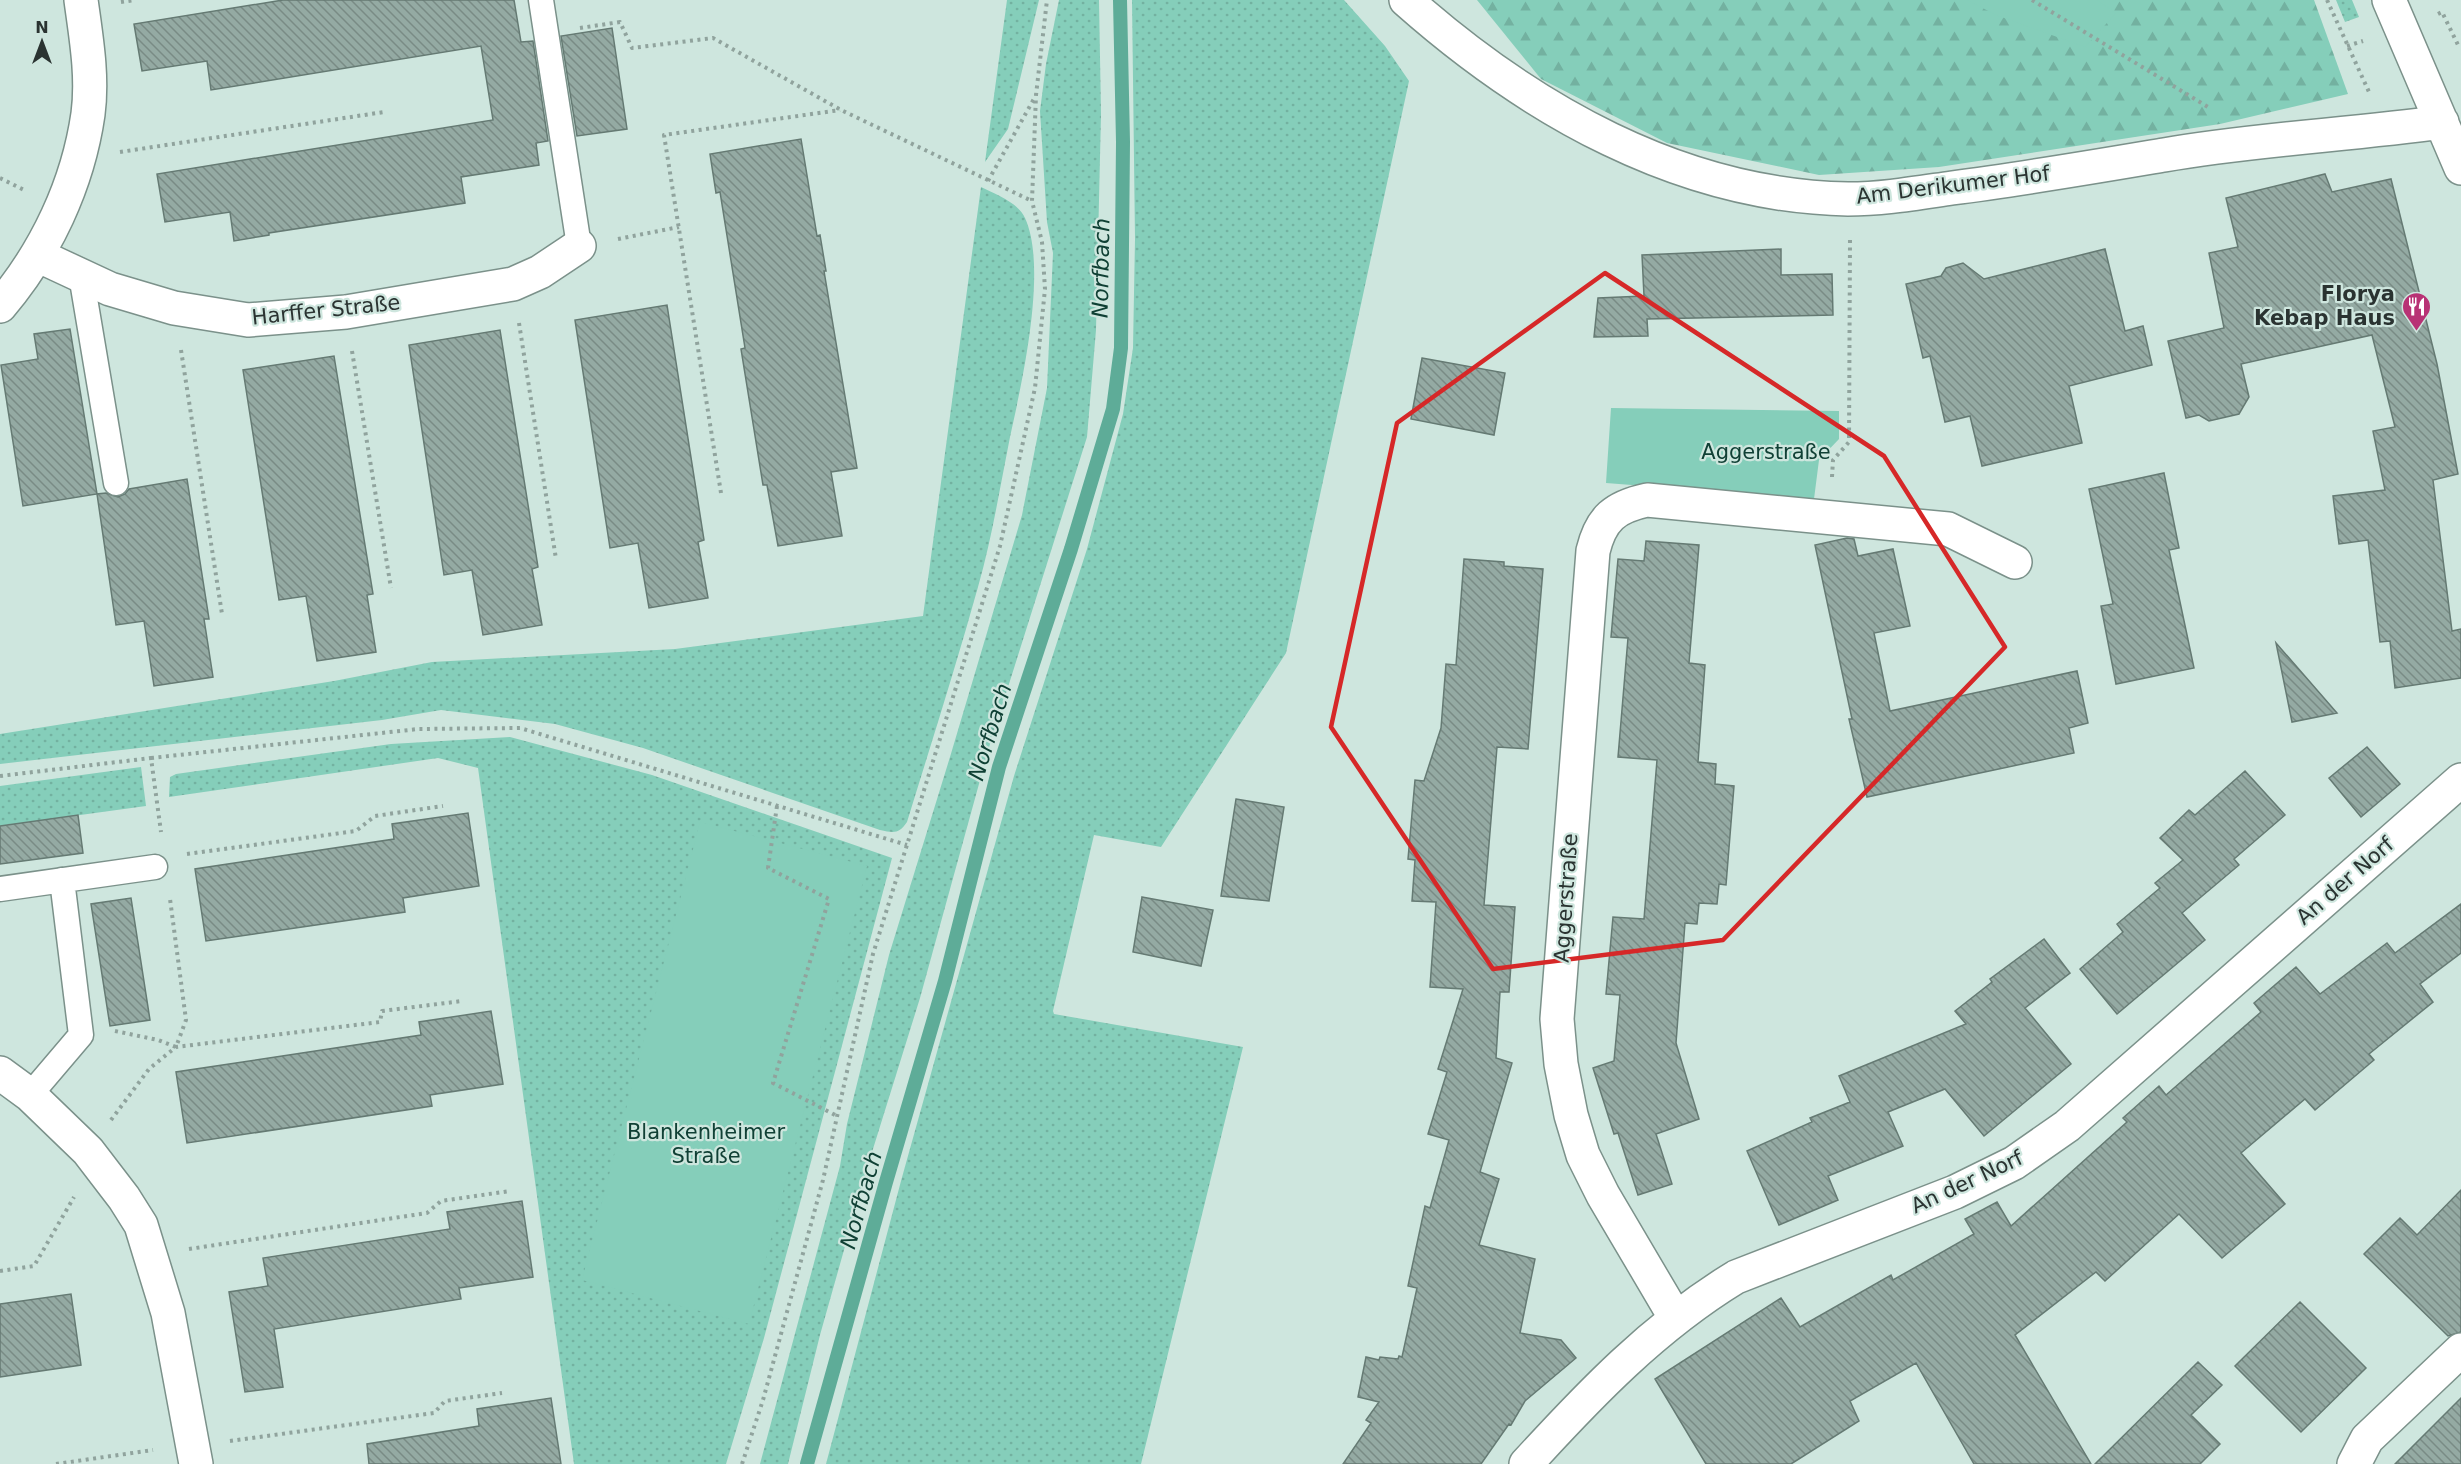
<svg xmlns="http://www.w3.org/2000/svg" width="2461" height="1464" viewBox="0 0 2461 1464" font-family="'DejaVu Sans',sans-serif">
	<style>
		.grass { fill: url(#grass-dots) }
		.forest { fill: url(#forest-firs) }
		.green { fill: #85ceba }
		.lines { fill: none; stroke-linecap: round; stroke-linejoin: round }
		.stream { stroke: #5eac98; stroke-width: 14 }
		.building { fill: url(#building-back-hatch); stroke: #657a73; stroke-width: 1.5 }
		.service-casing { stroke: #7b918a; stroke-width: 27 }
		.minor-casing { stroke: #7b918a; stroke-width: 36 }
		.path { stroke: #90a39d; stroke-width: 4; stroke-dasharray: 3 4.5; stroke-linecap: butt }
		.service { stroke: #fff; stroke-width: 24 }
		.minor { stroke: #fff; stroke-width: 33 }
		.marked { fill: none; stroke: #d62828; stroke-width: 4.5; stroke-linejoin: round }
		.labels { text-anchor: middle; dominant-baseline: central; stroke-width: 4.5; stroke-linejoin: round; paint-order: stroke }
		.street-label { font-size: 21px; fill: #2a3331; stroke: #cee6de }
		.poi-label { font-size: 21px; font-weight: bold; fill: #2a3331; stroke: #cee6de; text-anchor: end }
		.park-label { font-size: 21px; fill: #104035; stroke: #cee6de }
		.water-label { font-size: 22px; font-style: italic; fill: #0f4034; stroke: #cee6de }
	</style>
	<defs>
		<pattern id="grass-dots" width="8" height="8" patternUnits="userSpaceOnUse" patternTransform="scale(1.5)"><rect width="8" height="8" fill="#85ceba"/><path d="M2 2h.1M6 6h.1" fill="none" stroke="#73b1a0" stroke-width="1.8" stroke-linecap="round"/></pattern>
		<pattern id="forest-firs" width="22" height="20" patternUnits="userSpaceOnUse" patternTransform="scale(1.5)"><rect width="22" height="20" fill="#85ceba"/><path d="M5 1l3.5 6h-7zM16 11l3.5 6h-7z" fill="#73b1a0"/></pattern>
		<pattern id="building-back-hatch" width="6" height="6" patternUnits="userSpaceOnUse" patternTransform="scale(1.5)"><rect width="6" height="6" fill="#94aaa3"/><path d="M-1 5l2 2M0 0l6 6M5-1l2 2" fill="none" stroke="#798b85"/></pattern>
	</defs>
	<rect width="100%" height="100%" fill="#cee6de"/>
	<path class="grass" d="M 1007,0 L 1039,0 L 1008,129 L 985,162 Z
		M 1059,0 L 1099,0 L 1101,114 L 1096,330 L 1087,437 L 990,744 L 920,998 L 868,1165 L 820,1335 L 788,1464 L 760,1464 L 840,1166 L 847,1124 L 889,955 L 950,757 L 1022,515 L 1047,388 L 1053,253 L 1047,222 L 1040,111 L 1046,64 Z
		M 1132,0 L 1344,0 L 1385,46 L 1409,81 L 1286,653 L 1161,847 L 1094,835 L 1053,1011 L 1054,1014 L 1243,1047 L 1141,1464 L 826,1464 L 901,1181 L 1014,776 L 1087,549 L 1123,414 L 1133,348 L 1135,239 Z
		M 2336,0 L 2352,0 L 2359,17 L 2345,22 Z
		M 981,187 C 995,194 1019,203 1025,218 C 1048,268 1022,383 1010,437 C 1000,487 992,538 978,587 C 956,666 931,744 907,822 C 899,834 894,833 880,830 L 643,748 L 555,724 L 441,710 L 382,720 L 0,764 L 0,734 L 334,681 L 432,662 L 675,649 L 923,616 Z
		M 510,737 L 652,775 L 892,858 L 764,1338 L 726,1464 L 574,1464 L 478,768 L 438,758 L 169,797 L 170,777 L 176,774 L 391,744 Z
		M 141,767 L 146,806 L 0,826 L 0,786 Z"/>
	<path class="forest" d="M 1477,0 L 2314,0 L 2348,94 L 2220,124 L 1939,167 L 1819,175 L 1667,143 L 1541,79 Z"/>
	<path class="green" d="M 1967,0 L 2097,0 L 2116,13 L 2085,47 L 1996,15 Z
		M 1611,408 L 1839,411 L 1839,439 L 1819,460 L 1814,499 L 1606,483 Z
		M 700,822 L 867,866 L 749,1324 L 582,1280 Z"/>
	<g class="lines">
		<path class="stream" d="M 807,1464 L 886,1182 L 945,981 L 999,767 L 1071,549 L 1113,409 L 1121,348 L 1123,142 L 1120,0"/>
	</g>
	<path class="building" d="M 283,0 L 514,0 L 521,42 L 533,41 L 548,141 L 536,143 L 539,165 L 461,177 L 465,203 L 269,233 L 269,235 L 234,241 L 230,212 L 165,222 L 157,174 L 493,120 L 481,46 L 211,90 L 207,61 L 142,71 L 134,24 Z
		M 612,28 L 627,129 L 577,136 L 561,36 Z
		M 801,139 L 817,236 L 820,235 L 826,271 L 824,271 L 857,468 L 831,472 L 842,536 L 778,546 L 767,485 L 763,485 L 741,349 L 745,348 L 720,192 L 716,193 L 710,154 Z
		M 2325,174 L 2332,192 L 2391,179 L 2437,364 L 2458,474 L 2433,480 L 2452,631 L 2461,629 L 2461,678 L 2395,688 L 2390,641 L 2380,642 L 2368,540 L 2339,544 L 2333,496 L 2385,490 L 2373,431 L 2395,427 L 2372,335 L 2241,364 L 2249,397 L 2239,414 L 2209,421 L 2199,415 L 2186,418 L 2168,341 L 2224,328 L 2209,253 L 2238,247 L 2226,198 Z
		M 1781,249 L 1781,275 L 1832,274 L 1833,315 L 1647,319 L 1648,336 L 1594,337 L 1598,298 L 1644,296 L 1642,255 Z
		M 2105,249 L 2125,331 L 2143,326 L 2152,365 L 2069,386 L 2082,443 L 1982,466 L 1970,416 L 1945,422 L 1930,356 L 1923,358 L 1906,284 L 1941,276 L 1946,268 L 1963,263 L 1984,279 Z
		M 667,305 L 704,540 L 698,542 L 708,598 L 649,608 L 638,543 L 610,548 L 575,320 Z
		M 70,329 L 97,494 L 23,506 L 1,365 L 38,359 L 34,334 Z
		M 500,330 L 538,567 L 532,569 L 542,625 L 483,635 L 472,570 L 444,575 L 409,345 Z
		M 334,356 L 373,594 L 367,595 L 376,652 L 317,661 L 306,596 L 279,600 L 243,370 Z
		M 1422,358 L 1505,373 L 1494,435 L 1411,419 Z
		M 2164,473 L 2179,548 L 2169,550 L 2194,668 L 2116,684 L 2101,606 L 2113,604 L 2089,489 Z
		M 187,479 L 209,619 L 204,619 L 213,677 L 154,686 L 144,621 L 116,625 L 97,494 L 106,493 L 118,497 L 125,494 L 129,489 Z
		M 1847,538 L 1854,539 L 1858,556 L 1893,549 L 1910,626 L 1874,633 L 1890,711 L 2077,671 L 2088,723 L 2069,728 L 2074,753 L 1867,797 L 1849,719 L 1852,719 L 1815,545 Z
		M 1646,541 L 1699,545 L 1689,663 L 1705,665 L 1698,762 L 1716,764 L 1715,784 L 1734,786 L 1726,885 L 1719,884 L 1717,904 L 1699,903 L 1697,924 L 1685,923 L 1676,1043 L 1699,1119 L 1656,1134 L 1672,1184 L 1638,1195 L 1618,1133 L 1614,1134 L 1593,1068 L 1614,1061 L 1620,995 L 1606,994 L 1613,917 L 1644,919 L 1657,760 L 1618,757 L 1628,638 L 1611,637 L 1618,559 L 1644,561 Z
		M 1464,559 L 1504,562 L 1504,566 L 1543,569 L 1528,749 L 1497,747 L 1484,905 L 1515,907 L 1509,992 L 1500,992 L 1496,1058 L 1512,1063 L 1480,1172 L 1499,1179 L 1479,1245 L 1535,1259 L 1520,1333 L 1561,1340 L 1576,1358 L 1525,1401 L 1511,1425 L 1509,1424 L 1481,1464 L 1343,1464 L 1371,1423 L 1366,1420 L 1379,1402 L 1358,1397 L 1366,1357 L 1379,1360 L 1380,1357 L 1398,1359 L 1399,1356 L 1402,1357 L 1417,1288 L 1408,1286 L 1425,1206 L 1430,1208 L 1449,1140 L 1428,1134 L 1447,1072 L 1438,1069 L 1463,989 L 1430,987 L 1436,902 L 1412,901 L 1415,860 L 1408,859 L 1415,780 L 1424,781 L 1441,728 L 1446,664 L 1456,665 Z
		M 2276,643 L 2337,713 L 2292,722 Z
		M 2367,747 L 2400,784 L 2361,817 L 2329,778 Z
		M 2245,771 L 2285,815 L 2234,859 L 2239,865 L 2182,913 L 2205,940 L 2117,1014 L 2080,969 L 2123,932 L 2117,924 L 2160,888 L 2155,883 L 2183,860 L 2160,838 L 2189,810 L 2195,815 Z
		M 1236,799 L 1284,807 L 1269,901 L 1221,896 Z
		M 468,813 L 479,886 L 403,898 L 405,912 L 206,941 L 195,869 L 394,839 L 392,824 Z
		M 78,815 L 83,853 L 0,864 L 0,826 Z
		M 1142,897 L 1213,910 L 1201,966 L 1133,952 Z
		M 131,898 L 150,1020 L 110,1026 L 91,904 Z
		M 2461,904 L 2461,953 L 2420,984 L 2433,1002 L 2369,1054 L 2374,1060 L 2315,1110 L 2305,1099 L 2241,1153 L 2285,1204 L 2222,1258 L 2179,1214 L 2105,1281 L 2096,1272 L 2015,1335 L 2091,1464 L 1974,1464 L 1916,1363 L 1850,1401 L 1859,1421 L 1791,1464 L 1706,1464 L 1655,1379 L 1781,1298 L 1800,1327 L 1891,1275 L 1893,1280 L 1974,1234 L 1965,1219 L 1997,1202 L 2011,1226 L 2127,1122 L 2123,1118 L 2159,1086 L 2166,1095 L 2261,1012 L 2254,1003 L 2296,967 L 2320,994 L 2387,943 L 2395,953 Z
		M 2044,939 L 2070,973 L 2025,1008 L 2071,1064 L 1984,1136 L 1945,1089 L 1888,1112 L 1903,1146 L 1828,1176 L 1838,1200 L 1779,1225 L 1747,1151 L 1812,1122 L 1810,1118 L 1850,1102 L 1839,1076 L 1966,1024 L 1955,1011 L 1992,982 L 1990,979 Z
		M 491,1011 L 503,1084 L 430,1095 L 432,1106 L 187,1143 L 176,1072 L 421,1035 L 419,1022 Z
		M 2461,1190 L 2461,1332 L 2448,1336 L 2364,1254 L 2400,1218 L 2417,1235 Z
		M 522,1201 L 533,1277 L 459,1288 L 461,1299 L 274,1329 L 283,1387 L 245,1392 L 229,1292 L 268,1286 L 263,1258 L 450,1229 L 447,1212 Z
		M 71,1294 L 81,1365 L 0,1377 L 0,1304 Z
		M 2300,1302 L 2366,1368 L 2301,1432 L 2235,1366 Z
		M 2198,1362 L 2222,1385 L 2191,1415 L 2220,1444 L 2200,1464 L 2095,1464 Z
		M 551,1398 L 561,1464 L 369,1464 L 367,1444 L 479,1426 L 477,1409 Z
		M 2461,1398 L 2461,1464 L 2395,1464 Z"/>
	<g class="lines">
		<defs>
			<path id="service" d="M 541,0 L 579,246
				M 81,275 L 116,483
				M 0,889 L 155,867
				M 30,1095 L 81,1035 L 62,880"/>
			<path id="minor" d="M 1406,0 C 1529,109 1680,196 1848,199 C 1883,199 1917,193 1952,188 C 2023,179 2093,167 2164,155 C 2256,139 2349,135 2442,122
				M 2389,0 L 2461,168
				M 37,255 L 110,289 L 174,308 L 248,320 L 346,312 L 513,284 L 540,272 L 579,246
				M 0,306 C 46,252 78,184 88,114 C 93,76 86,37 81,0
				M 0,1073 L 30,1095 L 88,1151 L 124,1198 L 141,1225 L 168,1313 L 196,1464
				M 1675,1317 L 1603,1195 L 1583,1155 L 1571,1115 L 1561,1064 L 1557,1019 L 1593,551 C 1601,518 1615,507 1647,500 L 1948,529 L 2015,562
				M 1526,1464 C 1590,1394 1654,1327 1736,1277 L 1955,1192 L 2014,1163 L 2067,1126 L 2461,780
				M 2354,1464 L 2367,1439 L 2461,1350"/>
		</defs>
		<use href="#service" class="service-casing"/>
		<use href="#minor" class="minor-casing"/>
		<path class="path" d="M 2032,0 L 2208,107
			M 2327,0 L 2369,92
			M 121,2 L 135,0
			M 2438,14 L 2442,12 L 2458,45 L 2461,46
			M 580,28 L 620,22 L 632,48 L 713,38 L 841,110 L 1032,201
			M 2347,46 L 2363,41
			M 120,152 L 384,112
			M 0,178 L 26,191
			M 988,181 L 1035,97
			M 618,239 L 679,227
			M 519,323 L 556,559
			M 181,350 L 222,614
			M 352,351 L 391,588
			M 1832,477 L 1833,460 L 1849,442 L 1850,239
			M 721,493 L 664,135 L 840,110
			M 151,758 L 418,729 L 520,728 L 907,845
			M 0,776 L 151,758 L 161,832
			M 777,806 L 768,868 L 829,899 L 773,1083 L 837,1116
			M 187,854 L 356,831 L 375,816 L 443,806
			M 115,1031 L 158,1040 L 176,1047 L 186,1020 L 170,899
			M 111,1120 L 149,1069 L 176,1047 L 380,1022 L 382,1011 L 462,1001
			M 189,1249 L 427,1213 L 441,1201 L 510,1191
			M 0,1271 L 34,1266 L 74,1197
			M 230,1441 L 434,1413 L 445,1401 L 502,1393
			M 56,1464 L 153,1450
			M 742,1464 L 763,1400 L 823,1180 L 873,954 L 1000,546 L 1035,388 L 1045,289 L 1042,242 L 1032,201 L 1036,95 L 1047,0"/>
		<use href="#service" class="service"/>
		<use href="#minor" class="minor"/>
	</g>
	<path class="marked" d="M 1605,273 L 1884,456 L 2005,647 L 1723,940 L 1493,969 L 1331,727 L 1397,423 Z"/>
	<defs>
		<symbol id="restaurant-pin" viewBox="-11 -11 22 30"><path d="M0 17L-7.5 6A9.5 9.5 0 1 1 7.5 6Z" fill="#b83275" stroke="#cee6de"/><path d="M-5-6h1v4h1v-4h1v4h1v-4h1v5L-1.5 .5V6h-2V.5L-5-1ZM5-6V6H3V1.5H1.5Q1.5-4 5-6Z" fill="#fff"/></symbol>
	</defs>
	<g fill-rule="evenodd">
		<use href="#restaurant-pin" x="2400" y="290" width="33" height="45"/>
	</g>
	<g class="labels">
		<g class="street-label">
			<text transform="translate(1953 185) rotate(-7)">Am Derikumer Hof</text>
			<text transform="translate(326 310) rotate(-6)">Harffer Straße</text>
			<text transform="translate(2345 881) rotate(-41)">An der Norf</text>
			<text transform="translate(1566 898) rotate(-86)">Aggerstraße</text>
			<text transform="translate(1967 1182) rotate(-25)">An der Norf</text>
		</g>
		<g class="poi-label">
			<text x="2395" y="294">Florya<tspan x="2395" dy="24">Kebap Haus</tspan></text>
		</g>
		<g class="park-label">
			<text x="1766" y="452">Aggerstraße</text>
			<text x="706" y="1132">Blankenheimer<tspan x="706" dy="24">Straße</tspan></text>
		</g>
		<g class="water-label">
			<text transform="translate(1101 268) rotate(-89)">Norfbach</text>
			<text transform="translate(990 732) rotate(-73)">Norfbach</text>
			<text transform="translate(861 1200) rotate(-74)">Norfbach</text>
		</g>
	</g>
	<g transform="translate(42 42)" stroke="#cee6de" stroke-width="4.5" paint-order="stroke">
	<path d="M0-4.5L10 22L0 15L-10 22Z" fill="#2a3331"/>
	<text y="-9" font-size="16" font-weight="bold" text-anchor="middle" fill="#2a3331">N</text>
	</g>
</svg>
